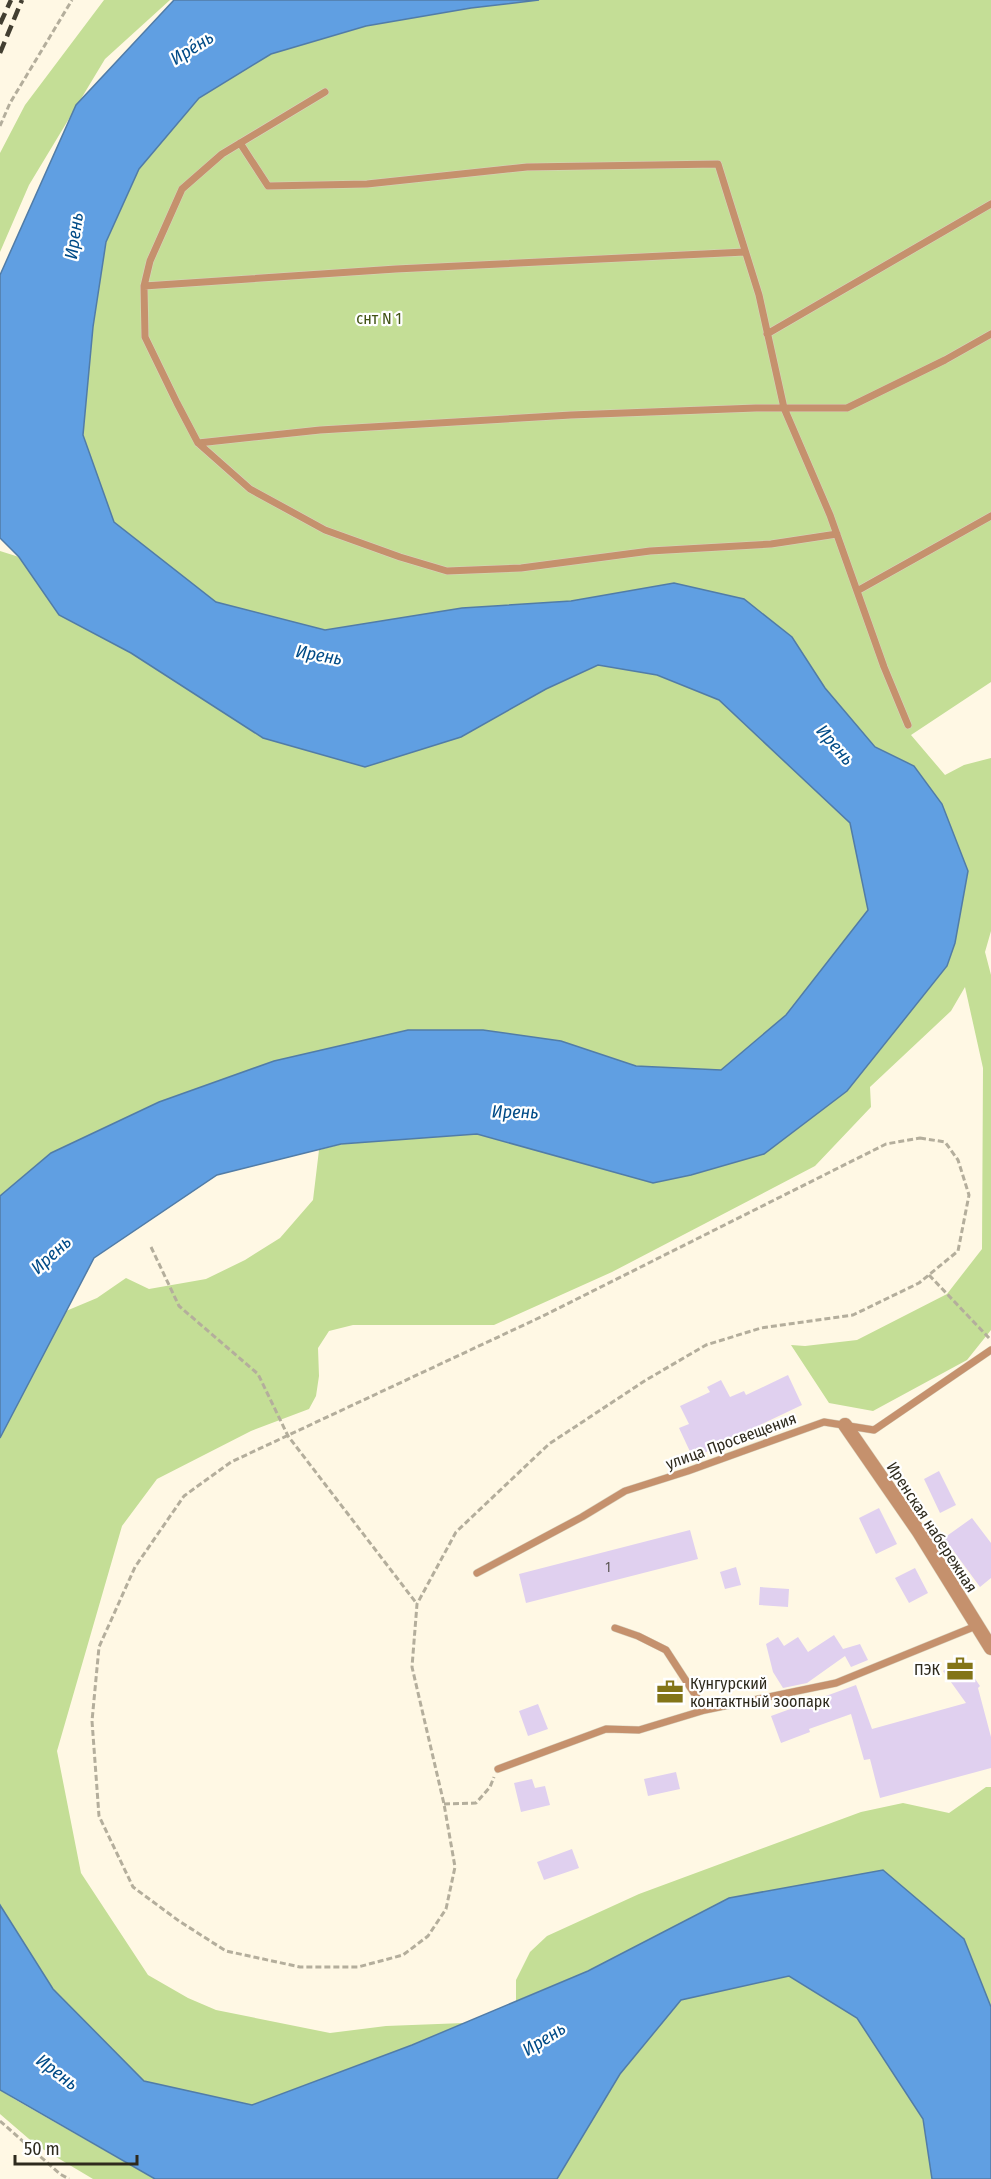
<svg xmlns="http://www.w3.org/2000/svg" width="991" height="2179" viewBox="0 0 991 2179" font-family="'Fira Sans Condensed',sans-serif">
	<style>
		.green { fill: #c4de96 }
		.water { fill: #609fe2; stroke: #517ca7; stroke-width: 1.5 }
		.building { fill: #e0d0ef }
		.lines { fill: none; stroke-linecap: round; stroke-linejoin: round }
		.lane-casing { stroke: #d9d3c0; stroke-width: 8 }
		.street-casing { stroke: #d9d3c0; stroke-width: 15 }
		.path { stroke: #b4ae9c; stroke-width: 3; stroke-dasharray: 6 3; stroke-linecap: butt }
		.lane { stroke: #c5916d; stroke-width: 7 }
		.street { stroke: #c5916d; stroke-width: 14 }
		.rail { stroke: #433f31; stroke-width: 4.5; stroke-dasharray: 12 6; stroke-linecap: butt }
		.labels { text-anchor: middle; dominant-baseline: central; stroke-width: 4.5; stroke-linejoin: round; paint-order: stroke }
		.number-label { font-size: 14px; fill: #5a5452 }
		.park-label { font-size: 16px; fill: #405214; stroke: #fff }
		.street-label { font-size: 16px; fill: #2e2a1d; stroke: #fff }
		.poi-label { font-size: 16px; fill: #2e2a1d; stroke: #fff; text-anchor: end }
		.water-label { font-size: 18px; font-style: italic; fill: #004b87; stroke: #fff }
	</style>
	<rect width="100%" height="100%" fill="#fff8e4"/>
	<path class="green" d="M 104,0 L 170,0 L 105,59 L 29,185 L 0,252 L 0,153 L 25,105 Z
		M 539,0 L 991,0 L 991,682 L 911,735 L 945,775 L 964,765 L 991,758 L 991,931 L 985,952 L 991,975 L 991,1330 L 967,1360 L 873,1411 L 829,1403 L 791,1345 L 805,1346 L 857,1340 L 947,1294 L 982,1249 L 983,1068 L 965,987 L 951,1011 L 870,1087 L 871,1107 L 815,1166 L 612,1272 L 494,1325 L 353,1325 L 329,1331 L 318,1348 L 319,1376 L 316,1396 L 309,1409 L 251,1431 L 157,1479 L 122,1526 L 57,1751 L 81,1873 L 148,1975 L 188,1998 L 216,2010 L 330,2033 L 386,2026 L 464,2023 L 412,2045 L 252,2105 L 144,2081 L 53,1989 L 0,1905 L 0,1438 L 66,1311 L 97,1298 L 126,1278 L 149,1289 L 206,1279 L 245,1260 L 280,1238 L 313,1200 L 319,1150 L 342,1144 L 477,1134 L 653,1183 L 691,1175 L 764,1154 L 847,1091 L 947,966 L 955,943 L 968,872 L 942,804 L 914,766 L 875,747 L 825,688 L 792,637 L 674,583 L 571,601 L 462,608 L 325,630 L 215,602 L 114,522 L 83,436 L 93,327 L 106,242 L 139,169 L 199,98 L 271,54 L 366,26 L 471,8 Z
		M 0,551 L 19,557 L 59,615 L 131,653 L 546,689 L 598,665 L 657,675 L 719,700 L 850,823 L 869,910 L 786,1015 L 721,1070 L 636,1066 L 561,1041 L 483,1030 L 408,1030 L 274,1061 L 159,1102 L 51,1153 L 0,1196 Z
		M 986,1787 L 991,1787 L 991,2007 L 964,1939 L 588,1971 L 516,2001 L 516,1980 L 530,1952 L 547,1936 L 639,1894 L 861,1812 L 903,1803 L 949,1813 Z
		M 789,1976 L 857,2018 L 923,2119 L 932,2179 L 557,2179 L 620,2074 L 681,2000 Z
		M 0,2090 L 16,2100 L 155,2179 L 93,2179 L 36,2145 L 0,2114 Z"/>
	<path class="water" d="M 174,0 L 539,0 L 471,8 L 366,26 L 271,54 L 199,98 L 139,169 L 106,242 L 93,327 L 83,435 L 114,522 L 216,602 L 325,630 L 462,608 L 571,601 L 674,583 L 744,599 L 792,637 L 825,688 L 875,747 L 914,766 L 942,804 L 968,871 L 955,943 L 947,966 L 847,1091 L 764,1154 L 691,1175 L 653,1183 L 477,1134 L 341,1144 L 217,1175 L 94,1258 L 0,1438 L 0,1196 L 51,1153 L 159,1102 L 274,1061 L 408,1030 L 483,1030 L 561,1041 L 636,1066 L 721,1070 L 786,1015 L 868,910 L 850,823 L 719,700 L 657,675 L 598,665 L 546,689 L 461,737 L 365,767 L 263,738 L 131,653 L 59,615 L 19,557 L 0,538 L 0,275 L 76,105 Z
		M 883,1870 L 964,1939 L 991,2007 L 991,2179 L 932,2179 L 923,2119 L 857,2018 L 789,1976 L 681,2000 L 620,2074 L 557,2179 L 155,2179 L 0,2090 L 0,1905 L 53,1989 L 144,2081 L 252,2105 L 412,2045 L 588,1971 L 729,1898 Z"/>
	<path class="building" d="M 788,1375 L 802,1405 L 760,1425 L 763,1431 L 735,1444 L 733,1440 L 693,1458 L 679,1428 L 689,1424 L 680,1406 L 710,1392 L 707,1387 L 721,1380 L 730,1397 L 744,1391 L 746,1395 Z
		M 939,1471 L 956,1505 L 940,1513 L 924,1479 Z
		M 879,1508 L 897,1544 L 876,1554 L 859,1518 Z
		M 972,1518 L 991,1543 L 991,1578 L 980,1587 L 944,1538 Z
		M 690,1530 L 698,1559 L 526,1603 L 519,1574 Z
		M 736,1567 L 741,1585 L 725,1589 L 720,1572 Z
		M 915,1568 L 928,1593 L 909,1603 L 895,1578 Z
		M 760,1587 L 789,1589 L 788,1607 L 759,1605 Z
		M 834,1635 L 843,1649 L 860,1644 L 868,1660 L 851,1667 L 845,1656 L 807,1683 L 783,1688 L 773,1672 L 766,1644 L 778,1637 L 784,1646 L 798,1637 L 808,1652 Z
		M 961,1658 L 980,1686 L 978,1688 L 991,1737 L 991,1768 L 880,1798 L 870,1759 L 864,1760 L 851,1714 L 809,1729 L 810,1732 L 781,1743 L 771,1716 L 856,1685 L 872,1729 L 966,1703 L 943,1671 Z
		M 538,1704 L 548,1729 L 528,1736 L 519,1711 Z
		M 676,1772 L 680,1789 L 648,1796 L 644,1779 Z
		M 532,1779 L 535,1788 L 545,1786 L 550,1805 L 521,1812 L 514,1783 Z
		M 572,1849 L 579,1868 L 544,1880 L 537,1862 Z"/>
	<g class="lines">
		<defs>
			<path id="lane" d="M 325,92 L 222,154 L 182,189 L 150,261 L 144,286 L 145,337 L 177,403 L 198,443 L 250,489 L 325,530 L 400,557 L 447,571 L 521,568 L 650,551 L 771,544 L 837,534
				M 240,143 L 268,186 L 367,184 L 527,167 L 718,164 L 759,295 L 784,408 L 830,515 L 884,667 L 908,725
				M 144,286 L 396,269 L 745,252
				M 767,334 L 991,204
				M 198,443 L 320,430 L 571,415 L 756,408 L 847,408 L 945,360 L 991,334
				M 857,591 L 991,516
				M 477,1573 L 582,1517 L 625,1491 L 688,1471 L 824,1422 L 874,1430 L 991,1350
				M 615,1628 L 638,1636 L 666,1650 L 705,1710
				M 498,1769 L 606,1729 L 639,1730 L 705,1710 L 836,1683 L 976,1626"/>
			<path id="street" d="M 845,1425 L 919,1532 L 991,1648"/>
		</defs>
		<use href="#lane" class="lane-casing"/>
		<use href="#street" class="street-casing"/>
		<path class="path" d="M 0,126 L 10,103 L 72,0
			M 920,1138 L 945,1142 L 958,1160 L 969,1195 L 958,1251 L 919,1283 L 853,1315 L 761,1328 L 706,1345 L 646,1380 L 549,1444 L 456,1532 L 417,1604 L 412,1667 L 444,1804 L 455,1867 L 446,1909 L 428,1936 L 403,1955 L 358,1967 L 300,1967 L 226,1951 L 179,1921 L 133,1887 L 99,1816 L 92,1721 L 99,1647 L 135,1567 L 184,1496 L 231,1462 L 543,1316 L 886,1144 Z
			M 151,1247 L 179,1306 L 258,1374 L 288,1436 L 417,1604
			M 929,1275 L 990,1339
			M 444,1804 L 476,1803 L 490,1787 L 494,1777
			M 0,2121 L 60,2174 L 69,2179"/>
		<use href="#lane" class="lane"/>
		<use href="#street" class="street"/>
		<path class="rail" d="M 0,24 L 11,0
			M 0,53 L 22,0"/>
	</g>
	<defs>
		<symbol id="office-bare" viewBox="-9 -9 18 18"><path d="M-6-3h4V-5.5h4V-3h4V5H-6ZM-1-4.5V-3h2v-1.5ZM-6 0V1H6V0Z" fill="#837518" stroke="#fff" stroke-width="2.5" paint-order="stroke"/></symbol>
	</defs>
	<g fill-rule="evenodd">
		<use href="#office-bare" x="941" y="1650" width="38" height="38"/>
		<use href="#office-bare" x="651" y="1673" width="38" height="38"/>
	</g>
	<g class="labels">
		<g class="number-label">
			<text x="608" y="1567">1</text>
		</g>
		<g class="park-label">
			<text x="379" y="318">снт N 1</text>
		</g>
		<g class="street-label">
			<text transform="translate(731 1441) rotate(-20)">улица Просвещения</text>
			<text transform="translate(932 1527) rotate(57)">Иренская набережная</text>
		</g>
		<g class="poi-label">
			<text x="940" y="1669">ПЭК</text>
			<text x="690" y="1683" text-anchor="start">Кунгурский<tspan x="690" dy="18">контактный зоопарк</tspan></text>
		</g>
		<g class="water-label">
			<text transform="translate(192 48) rotate(-32)">Ире́нь</text>
			<text transform="translate(74 236) rotate(-82)">Ирень</text>
			<text transform="translate(319 655) rotate(10)">Ирень</text>
			<text transform="translate(835 745) rotate(49)">Ирень</text>
			<text transform="translate(515 1112) rotate(1)">Ирень</text>
			<text transform="translate(51 1255) rotate(-42)">Ирень</text>
			<text transform="translate(544 2039) rotate(-32)">Ирень</text>
			<text transform="translate(57 2072) rotate(37)">Ирень</text>
		</g>
	</g>
	<path d="M15 2155v9h122v-9" fill="none" stroke="#2e2a1d" stroke-width="3"/>
	<text x="24" y="2155" font-size="18" fill="#2e2a1d" stroke="#ffffff" stroke-width="4.5" paint-order="stroke">50 m</text>
</svg>
